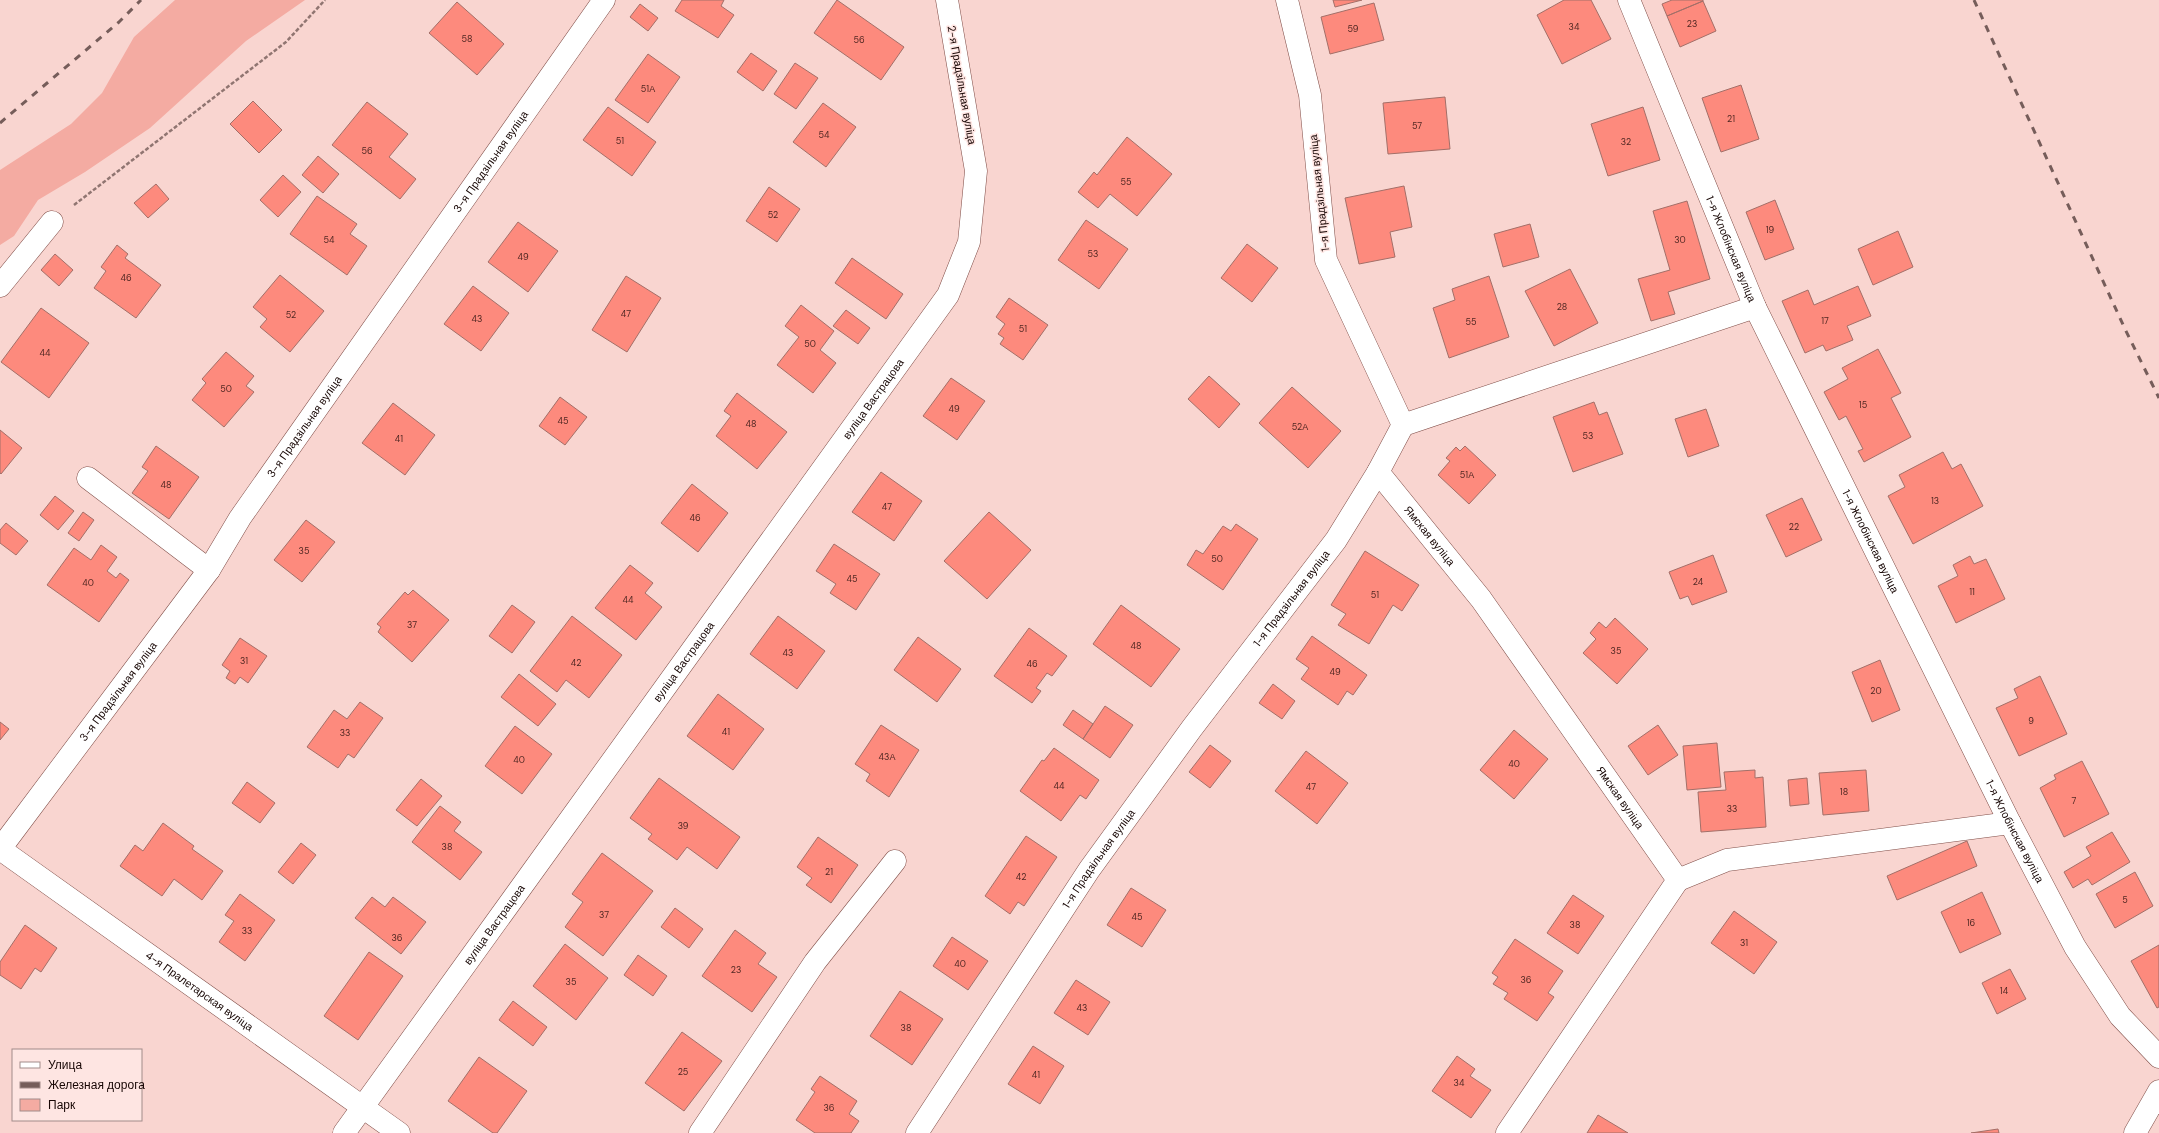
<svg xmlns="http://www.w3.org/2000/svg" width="2159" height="1133" viewBox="0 0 2159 1133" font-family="'DM Sans',sans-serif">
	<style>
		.green { fill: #f4aba2 }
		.building { fill: #fd8a7d; stroke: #a36f68 }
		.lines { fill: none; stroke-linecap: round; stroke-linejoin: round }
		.minor-casing { stroke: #804e48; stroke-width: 23 }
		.path { stroke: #907571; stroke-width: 2.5; stroke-dasharray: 4 2; stroke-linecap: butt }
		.minor { stroke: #fff; stroke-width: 22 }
		.rail { stroke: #765d5a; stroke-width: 3; stroke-dasharray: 7 7; stroke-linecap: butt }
		.labels { text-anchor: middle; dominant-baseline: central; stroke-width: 3; stroke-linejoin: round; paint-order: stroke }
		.number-label { font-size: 9px; fill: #502722 }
		.street-label { font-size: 11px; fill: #170604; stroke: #fee5e2 }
	</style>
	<rect width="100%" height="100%" fill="#f9d5d0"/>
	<path class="green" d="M 175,0 L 305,0 L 246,41 L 150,128 L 85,172 L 38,200 L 14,236 L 0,245 L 0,170 L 71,124 L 102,93 L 134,37 Z"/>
	<path class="building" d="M 682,0 L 724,0 L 721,6 L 734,15 L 718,38 L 675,11 Z
		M 837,0 L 904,47 L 881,80 L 814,33 Z
		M 1333,0 L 1362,0 L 1335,7 Z
		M 1564,0 L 1591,0 L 1611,39 L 1562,64 L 1537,15 Z
		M 1672,0 L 1703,0 L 1703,1 L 1667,16 L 1662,4 Z
		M 1703,1 L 1716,31 L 1680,47 L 1667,16 Z
		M 457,2 L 504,44 L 477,75 L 429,33 Z
		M 1374,3 L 1384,40 L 1330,54 L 1321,17 Z
		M 640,4 L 658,18 L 648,31 L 630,17 Z
		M 751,53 L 777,71 L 763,91 L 737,72 Z
		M 648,54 L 680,77 L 648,123 L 615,100 Z
		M 795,63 L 818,78 L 796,109 L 774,94 Z
		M 1741,85 L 1759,139 L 1721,152 L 1702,98 Z
		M 1445,97 L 1450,149 L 1388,154 L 1383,103 Z
		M 253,101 L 282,130 L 259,153 L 230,124 Z
		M 367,102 L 408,134 L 389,157 L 416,179 L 400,199 L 332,145 Z
		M 823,103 L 856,127 L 826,167 L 793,142 Z
		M 608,107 L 656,142 L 632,176 L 583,140 Z
		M 1643,107 L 1660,160 L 1608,176 L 1591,124 Z
		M 1127,137 L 1172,174 L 1137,216 L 1110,194 L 1098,208 L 1078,192 L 1094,172 L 1097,175 Z
		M 318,156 L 339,174 L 323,193 L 302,175 Z
		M 283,175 L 301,192 L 278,217 L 260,200 Z
		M 156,184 L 169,199 L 148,218 L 134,203 Z
		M 1404,186 L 1412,227 L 1390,232 L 1395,257 L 1359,264 L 1345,198 Z
		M 769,187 L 800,209 L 777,242 L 746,221 Z
		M 317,196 L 357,224 L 350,234 L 367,246 L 347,275 L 290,234 Z
		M 1775,200 L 1794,249 L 1765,260 L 1746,212 Z
		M 1687,201 L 1710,279 L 1668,292 L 1675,314 L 1651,321 L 1638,279 L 1670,270 L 1653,211 Z
		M 1086,220 L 1128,249 L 1099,289 L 1058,260 Z
		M 518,222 L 558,251 L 528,292 L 488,262 Z
		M 1530,224 L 1539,257 L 1503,267 L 1494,234 Z
		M 1898,231 L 1913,267 L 1873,285 L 1858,249 Z
		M 1247,244 L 1278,268 L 1252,302 L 1221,278 Z
		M 117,245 L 128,254 L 125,258 L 161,285 L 136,318 L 94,288 L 106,271 L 101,267 Z
		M 55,254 L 73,270 L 59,286 L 41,270 Z
		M 852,258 L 903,294 L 886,319 L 835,283 Z
		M 1570,269 L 1598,323 L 1554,346 L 1525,291 Z
		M 280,275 L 324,311 L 290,352 L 260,327 L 267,319 L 253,307 Z
		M 626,276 L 661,298 L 627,352 L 592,330 Z
		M 1489,276 L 1509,337 L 1449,358 L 1433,308 L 1455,300 L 1452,289 Z
		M 473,286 L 509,313 L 481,351 L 444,324 Z
		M 1858,286 L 1871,316 L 1847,326 L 1853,340 L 1826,351 L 1823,345 L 1805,353 L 1782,301 L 1808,290 L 1814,305 Z
		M 1009,298 L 1048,325 L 1023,360 L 1000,344 L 1004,338 L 998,334 L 1005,324 L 996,317 Z
		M 801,305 L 834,331 L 820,350 L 836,363 L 813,393 L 777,365 L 799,337 L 785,326 Z
		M 41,308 L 89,343 L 49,398 L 1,362 Z
		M 846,310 L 870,328 L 858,344 L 833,326 Z
		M 1878,349 L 1901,393 L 1891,398 L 1911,437 L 1864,462 L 1858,451 L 1863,449 L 1846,416 L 1839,420 L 1824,392 L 1848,379 L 1842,368 Z
		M 226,352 L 254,376 L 246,386 L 254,392 L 224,427 L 192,400 L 206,383 L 202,379 Z
		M 1209,376 L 1240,404 L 1219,428 L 1188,399 Z
		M 951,378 L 985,401 L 957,440 L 923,416 Z
		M 1292,387 L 1341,431 L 1308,468 L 1259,423 Z
		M 737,393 L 787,432 L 757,469 L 716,436 L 731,416 L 724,411 Z
		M 560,397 L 587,417 L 565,445 L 539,426 Z
		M 1594,402 L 1599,415 L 1607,412 L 1623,454 L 1573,472 L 1553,417 Z
		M 393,403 L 435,435 L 405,475 L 362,443 Z
		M 1706,409 L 1719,446 L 1688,457 L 1675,419 Z
		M 0,430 L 22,448 L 1,474 L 0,473 Z
		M 156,446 L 199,477 L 169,519 L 132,493 L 148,471 L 142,467 Z
		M 1465,446 L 1496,475 L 1469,504 L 1438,475 L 1450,461 L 1446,458 L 1456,447 L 1460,451 Z
		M 1943,452 L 1952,469 L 1961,464 L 1983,506 L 1913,544 L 1888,496 L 1905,487 L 1899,475 Z
		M 881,472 L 922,501 L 894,541 L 852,512 Z
		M 692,484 L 728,513 L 698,552 L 661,523 Z
		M 55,496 L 74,511 L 58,530 L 40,515 Z
		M 1802,498 L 1822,540 L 1786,557 L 1766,515 Z
		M 83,512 L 94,520 L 79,541 L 68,533 Z
		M 989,512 L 1031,550 L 987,599 L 944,561 Z
		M 306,520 L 335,542 L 302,582 L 274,560 Z
		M 6,523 L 28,541 L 16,555 L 0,543 L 0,530 Z
		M 1236,524 L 1258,539 L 1223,590 L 1187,565 L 1196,550 L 1203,554 L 1223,526 L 1231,531 Z
		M 834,544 L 880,574 L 856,610 L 830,593 L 836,584 L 816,571 Z
		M 101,545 L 117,557 L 107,571 L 116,578 L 120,573 L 129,580 L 99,622 L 47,585 L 74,548 L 91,560 Z
		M 1365,551 L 1419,585 L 1402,611 L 1393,605 L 1369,644 L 1338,625 L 1346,614 L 1331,605 Z
		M 1713,555 L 1727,592 L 1692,605 L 1688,596 L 1680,599 L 1669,572 Z
		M 1970,556 L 1974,564 L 1986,559 L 2005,599 L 1956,623 L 1938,586 L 1958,576 L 1953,565 Z
		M 630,565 L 653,583 L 645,593 L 662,607 L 636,640 L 595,608 Z
		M 413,590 L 449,620 L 412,662 L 378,632 L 381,627 L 377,624 L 405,592 L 408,595 Z
		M 512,605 L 535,622 L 512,653 L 489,636 Z
		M 1121,605 L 1180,649 L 1151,687 L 1093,644 Z
		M 572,616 L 622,655 L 589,698 L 566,680 L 557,692 L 530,671 Z
		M 778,616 L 825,651 L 797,689 L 750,654 Z
		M 1615,618 L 1648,649 L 1617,684 L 1583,653 L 1596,639 L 1590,633 L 1599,622 L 1606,628 Z
		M 1029,628 L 1067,656 L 1052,676 L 1047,673 L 1036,688 L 1041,691 L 1032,703 L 994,676 Z
		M 1312,636 L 1367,675 L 1353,695 L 1347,691 L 1338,705 L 1301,679 L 1309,668 L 1296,659 Z
		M 918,637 L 961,669 L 937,702 L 894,670 Z
		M 240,638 L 267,656 L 248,683 L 240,677 L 235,684 L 226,678 L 230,671 L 222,665 Z
		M 1880,660 L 1900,710 L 1872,722 L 1852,672 Z
		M 519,674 L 556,704 L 538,726 L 501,697 Z
		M 2040,676 L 2067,734 L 2019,756 L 1996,708 L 2018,698 L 2014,689 Z
		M 1273,684 L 1295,701 L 1282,719 L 1259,703 Z
		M 718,694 L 764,729 L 733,770 L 687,736 Z
		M 360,702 L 383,718 L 354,758 L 348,754 L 338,768 L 307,747 L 334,710 L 347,719 Z
		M 1105,706 L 1133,725 L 1110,758 L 1083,739 Z
		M 1073,710 L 1093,724 L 1083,739 L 1063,725 Z
		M 0,722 L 9,729 L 0,740 Z
		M 881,725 L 919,750 L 889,797 L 866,781 L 870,774 L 855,764 Z
		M 1658,725 L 1678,755 L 1648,775 L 1628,746 Z
		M 515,726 L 552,754 L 522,794 L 485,766 Z
		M 1514,730 L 1548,759 L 1514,799 L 1480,770 Z
		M 1717,743 L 1721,787 L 1687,790 L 1683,746 Z
		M 1210,745 L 1231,761 L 1210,788 L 1189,772 Z
		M 1054,748 L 1099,780 L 1086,799 L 1080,795 L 1061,821 L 1020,791 L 1042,760 L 1044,761 Z
		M 1306,751 L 1348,783 L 1317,824 L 1275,791 Z
		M 2082,761 L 2109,814 L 2064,837 L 2040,788 L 2056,779 L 2054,775 Z
		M 1755,770 L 1755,778 L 1763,777 L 1766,827 L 1701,832 L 1698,792 L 1726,790 L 1724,772 Z
		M 1866,770 L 1869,811 L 1823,815 L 1819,773 Z
		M 659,778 L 740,837 L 717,869 L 687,847 L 677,860 L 648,839 L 652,834 L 630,818 Z
		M 1807,778 L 1809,804 L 1790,806 L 1788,780 Z
		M 421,779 L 442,796 L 417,826 L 396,810 Z
		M 247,782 L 275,803 L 260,823 L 232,803 Z
		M 440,806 L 461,822 L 454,831 L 482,852 L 460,880 L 412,842 Z
		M 163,823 L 194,846 L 192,849 L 223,871 L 202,900 L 174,879 L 162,896 L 120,866 L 135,845 L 143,851 Z
		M 2112,832 L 2130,862 L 2092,885 L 2088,879 L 2073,888 L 2064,872 L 2091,856 L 2086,847 Z
		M 1026,836 L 1057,857 L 1024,906 L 1018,902 L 1010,914 L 985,896 Z
		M 818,837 L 858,865 L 831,903 L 806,885 L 812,878 L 797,867 Z
		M 1967,841 L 1977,866 L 1897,900 L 1887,876 Z
		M 301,843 L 316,855 L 293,884 L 278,872 Z
		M 602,853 L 653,891 L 603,956 L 565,927 L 583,902 L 572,894 Z
		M 2135,872 L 2153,906 L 2115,928 L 2096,894 Z
		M 1131,888 L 1166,910 L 1142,947 L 1107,925 Z
		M 1982,892 L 2001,934 L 1960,953 L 1941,912 Z
		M 240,894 L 275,920 L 245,961 L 219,942 L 234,921 L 225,915 Z
		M 1573,895 L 1604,916 L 1578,954 L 1547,933 Z
		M 372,897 L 385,907 L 393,897 L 426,922 L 401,954 L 355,918 Z
		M 675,908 L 703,929 L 689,948 L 661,927 Z
		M 1734,911 L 1777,942 L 1754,974 L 1711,943 Z
		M 25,925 L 57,948 L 41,972 L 35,968 L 21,989 L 0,975 L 0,962 Z
		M 735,930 L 766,953 L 758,964 L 777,977 L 752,1012 L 702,976 Z
		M 952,937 L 988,961 L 968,990 L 933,966 Z
		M 1515,939 L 1563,971 L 1548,993 L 1554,997 L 1537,1021 L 1504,999 L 1508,993 L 1493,984 L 1498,977 L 1492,973 Z
		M 565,944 L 608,978 L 576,1020 L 533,986 Z
		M 2159,945 L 2159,1007 L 2157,1008 L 2131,961 Z
		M 369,952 L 403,976 L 358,1040 L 324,1016 Z
		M 638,955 L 667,976 L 653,996 L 624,975 Z
		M 2010,969 L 2026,999 L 1997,1014 L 1982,983 Z
		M 1076,980 L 1110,1002 L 1088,1035 L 1054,1013 Z
		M 900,991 L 943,1019 L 912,1065 L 870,1036 Z
		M 513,1001 L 547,1027 L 533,1046 L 499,1020 Z
		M 682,1032 L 722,1061 L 684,1111 L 645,1083 Z
		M 1033,1046 L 1064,1066 L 1040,1104 L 1008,1084 Z
		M 1457,1056 L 1475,1069 L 1470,1076 L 1491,1090 L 1471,1118 L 1432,1091 Z
		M 479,1057 L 527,1091 L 497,1133 L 493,1133 L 448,1101 Z
		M 820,1076 L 857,1101 L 849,1114 L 859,1121 L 851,1133 L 815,1133 L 796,1120 L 815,1092 L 811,1089 Z
		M 1598,1115 L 1628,1133 L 1587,1133 Z
		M 1998,1129 L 1999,1133 L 1971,1133 Z"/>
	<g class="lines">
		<defs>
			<g id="minor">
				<path id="s1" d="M 1629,0 L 1755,307 L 2010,823 L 2075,947 L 2120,1016 L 2159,1057"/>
				<path d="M 0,286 L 52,222"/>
				<path d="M 1403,425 L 1755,307"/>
				<path id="s2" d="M 1378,472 L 1481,599 L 1678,880 L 1507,1133"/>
				<path d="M 88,478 L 209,570"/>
				<path id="s3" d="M 0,849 L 209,570 L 240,518 L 604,0"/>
				<path id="s4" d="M 0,849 L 399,1133"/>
				<path d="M 1678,880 L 1727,860 L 2010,823"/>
				<path id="s5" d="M 344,1133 L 948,295 L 969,242 L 976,171 L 947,0"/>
				<path d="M 700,1133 L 815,962 L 895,861"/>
				<path id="s6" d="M 917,1133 L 1089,870 L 1192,728 L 1336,540 L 1378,472 L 1403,425 L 1326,260 L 1310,95 L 1287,0"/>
				<path d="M 2135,1133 L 2159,1091"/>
			</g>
		</defs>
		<use href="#minor" class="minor-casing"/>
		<path class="path" d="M 74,205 L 286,42 L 325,0"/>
		<use href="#minor" class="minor"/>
		<path class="rail" d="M 1974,0 L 2125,329 L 2159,398
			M 0,123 L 119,22 L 141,0"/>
	</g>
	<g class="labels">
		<g class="number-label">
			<text x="1692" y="24">23</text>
			<text x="1574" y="27">34</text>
			<text x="1353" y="29">59</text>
			<text x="467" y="39">58</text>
			<text x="859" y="40">56</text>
			<text x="648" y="89">51А</text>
			<text x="1731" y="119">21</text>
			<text x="1417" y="126">57</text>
			<text x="824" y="135">54</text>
			<text x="620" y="141">51</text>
			<text x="1626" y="142">32</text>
			<text x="367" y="151">56</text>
			<text x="1126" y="182">55</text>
			<text x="773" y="215">52</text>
			<text x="1770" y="230">19</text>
			<text x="329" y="240">54</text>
			<text x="1680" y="240">30</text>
			<text x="1093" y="254">53</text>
			<text x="523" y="257">49</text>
			<text x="126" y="278">46</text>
			<text x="1562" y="307">28</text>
			<text x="626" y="314">47</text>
			<text x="291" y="315">52</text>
			<text x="477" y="319">43</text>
			<text x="1825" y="321">17</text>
			<text x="1471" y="322">55</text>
			<text x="1023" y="329">51</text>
			<text x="810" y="344">50</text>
			<text x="45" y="353">44</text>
			<text x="226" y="389">50</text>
			<text x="1863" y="405">15</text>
			<text x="954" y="409">49</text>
			<text x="563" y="421">45</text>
			<text x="751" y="424">48</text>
			<text x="1300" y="427">52А</text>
			<text x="1588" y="436">53</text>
			<text x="399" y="439">41</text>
			<text x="1467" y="475">51А</text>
			<text x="166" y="485">48</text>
			<text x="1935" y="501">13</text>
			<text x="887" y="507">47</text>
			<text x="695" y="518">46</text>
			<text x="1794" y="527">22</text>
			<text x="304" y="551">35</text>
			<text x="1217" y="559">50</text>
			<text x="852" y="579">45</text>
			<text x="1698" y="582">24</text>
			<text x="88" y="583">40</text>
			<text x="1972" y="592">11</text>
			<text x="1375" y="595">51</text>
			<text x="628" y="600">44</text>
			<text x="412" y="625">37</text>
			<text x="1136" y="646">48</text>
			<text x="1616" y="651">35</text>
			<text x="788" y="653">43</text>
			<text x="244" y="661">31</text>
			<text x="576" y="663">42</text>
			<text x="1032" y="664">46</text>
			<text x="1335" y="672">49</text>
			<text x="1876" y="691">20</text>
			<text x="2031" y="721">9</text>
			<text x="726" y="732">41</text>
			<text x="345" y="733">33</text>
			<text x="887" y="757">43А</text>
			<text x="519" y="760">40</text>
			<text x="1514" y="764">40</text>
			<text x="1059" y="786">44</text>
			<text x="1311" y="787">47</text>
			<text x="1844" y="792">18</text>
			<text x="2074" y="801">7</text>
			<text x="1732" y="809">33</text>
			<text x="683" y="826">39</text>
			<text x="447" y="847">38</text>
			<text x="829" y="872">21</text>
			<text x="1021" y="877">42</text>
			<text x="2125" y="900">5</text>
			<text x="604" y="915">37</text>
			<text x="1137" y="917">45</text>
			<text x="1971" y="923">16</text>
			<text x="1575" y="925">38</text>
			<text x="247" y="931">33</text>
			<text x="397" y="938">36</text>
			<text x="1744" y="943">31</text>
			<text x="960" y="964">40</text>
			<text x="736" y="970">23</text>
			<text x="1526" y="980">36</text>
			<text x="571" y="982">35</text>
			<text x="2004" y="991">14</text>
			<text x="1082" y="1008">43</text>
			<text x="906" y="1028">38</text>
			<text x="683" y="1072">25</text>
			<text x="1036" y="1075">41</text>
			<text x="1459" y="1083">34</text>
			<text x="829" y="1108">36</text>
		</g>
		<g class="street-label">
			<text transform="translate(962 85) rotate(80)">2-я Прадзільная вуліца</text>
			<text stroke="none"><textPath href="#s3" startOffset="845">3-я Прадзільная вуліца</textPath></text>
			<text transform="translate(1319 193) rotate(-96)">1-я Прадзільная вуліца</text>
			<text stroke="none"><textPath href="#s1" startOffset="269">1-я Жлобінская вуліца</textPath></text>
			<text stroke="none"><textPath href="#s5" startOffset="905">вуліца Вастрацова</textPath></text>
			<text stroke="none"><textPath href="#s3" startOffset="521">3-я Прадзільная вуліца</textPath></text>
			<text stroke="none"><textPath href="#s2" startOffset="82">Ямская вуліца</textPath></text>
			<text stroke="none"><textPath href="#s1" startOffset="593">1-я Жлобінская вуліца</textPath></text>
			<text stroke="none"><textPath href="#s6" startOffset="653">1-я Прадзільная вуліца</textPath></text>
			<text stroke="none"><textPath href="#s5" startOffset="581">вуліца Вастрацова</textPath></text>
			<text stroke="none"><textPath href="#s3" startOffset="197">3-я Прадзільная вуліца</textPath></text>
			<text stroke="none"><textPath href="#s2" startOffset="406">Ямская вуліца</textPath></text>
			<text stroke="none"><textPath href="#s1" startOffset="917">1-я Жлобінская вуліца</textPath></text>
			<text stroke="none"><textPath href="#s6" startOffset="329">1-я Прадзільная вуліца</textPath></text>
			<text stroke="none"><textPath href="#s5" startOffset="257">вуліца Вастрацова</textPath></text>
			<text stroke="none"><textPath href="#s4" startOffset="245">4-я Пралетарская вуліца</textPath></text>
		</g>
	</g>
	<rect x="12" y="1049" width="130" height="72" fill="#fee5e2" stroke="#a28c89"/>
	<rect x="20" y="1062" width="20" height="6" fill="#ffffff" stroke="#a28c89"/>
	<text x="48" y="1069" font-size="12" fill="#170604">Улица</text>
	<rect x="20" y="1082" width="20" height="6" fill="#765d5a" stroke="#a28c89"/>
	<text x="48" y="1089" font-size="12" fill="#170604">Железная дорога</text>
	<rect x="20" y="1099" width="20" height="12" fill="#f4aba2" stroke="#a28c89"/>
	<text x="48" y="1109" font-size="12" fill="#170604">Парк</text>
</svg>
